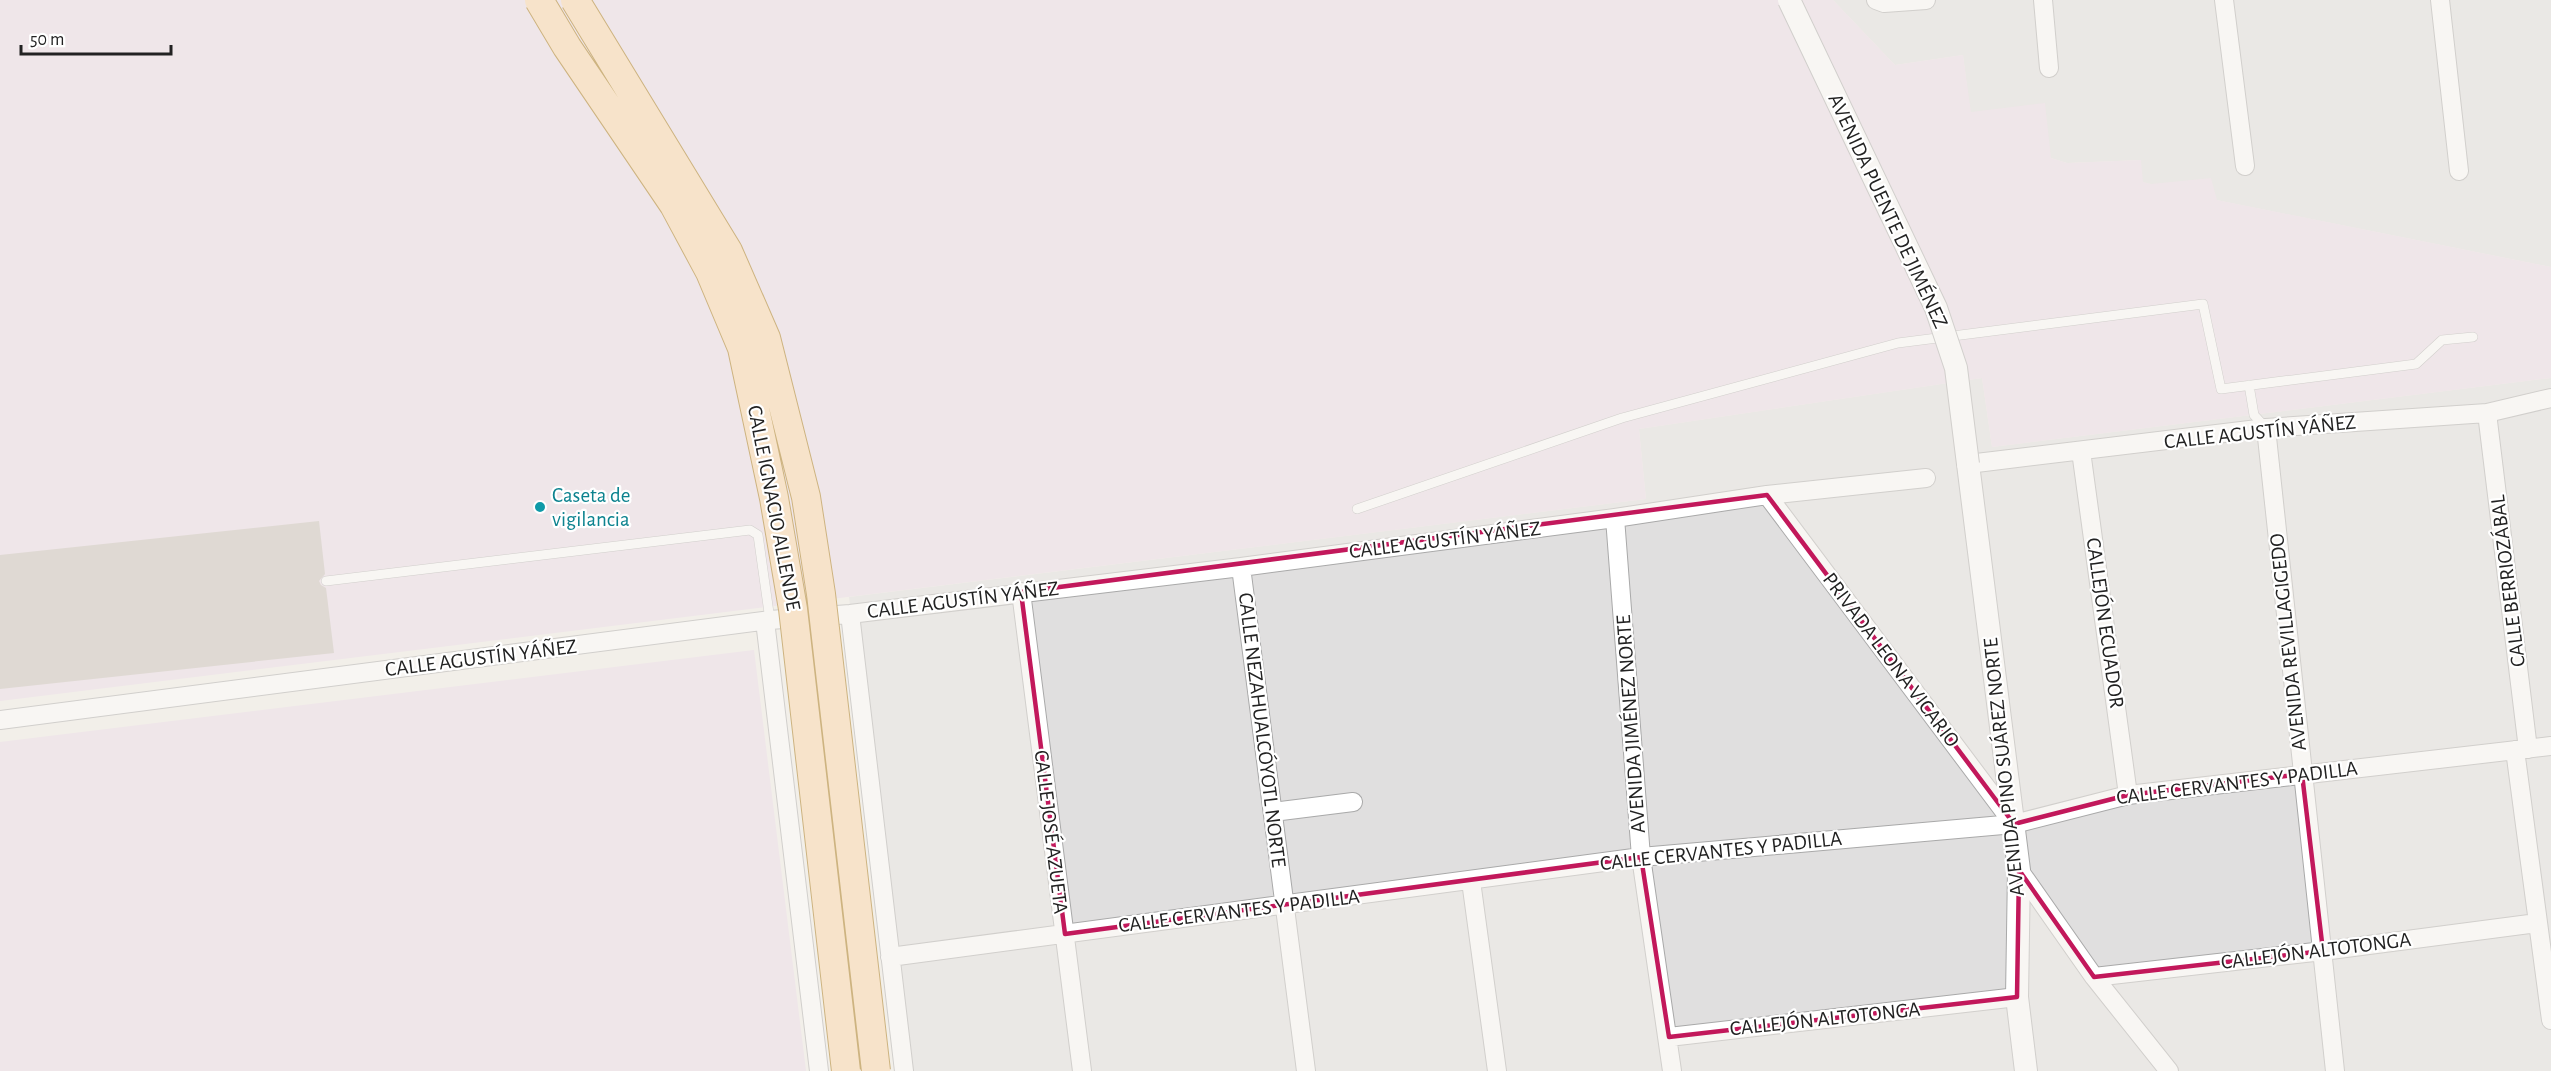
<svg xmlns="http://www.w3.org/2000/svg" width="2551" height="1071" viewBox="0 0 2551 1071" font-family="'Alegreya Sans',sans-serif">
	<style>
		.residential { fill: #e0dfdf }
		.industrial { fill: #ebdbe8 }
		.building { fill: #c7bfb8 }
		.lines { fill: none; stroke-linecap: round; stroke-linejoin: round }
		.service-casing { stroke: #a9a9a9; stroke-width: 10 }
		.minor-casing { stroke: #a9a9a9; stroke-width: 20 }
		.tertiary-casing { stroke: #a9a9a9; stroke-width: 24 }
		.service { stroke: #fff; stroke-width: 9 }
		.minor { stroke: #fff; stroke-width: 18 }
		.tertiary { stroke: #fff; stroke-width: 22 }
		.tertiary-bridge-casing { stroke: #a9a9a9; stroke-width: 24; stroke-linecap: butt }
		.primary-bridge-casing { stroke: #a06b00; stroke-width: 30; stroke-linecap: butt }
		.tertiary-bridge { stroke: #fff; stroke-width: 22 }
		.primary-bridge { stroke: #fcd6a4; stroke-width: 28 }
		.marked { fill: none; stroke: #c2185b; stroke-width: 4.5; stroke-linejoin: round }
		.culture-dot { fill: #0f9aa8; stroke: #fff; stroke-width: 2 }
		.labels { text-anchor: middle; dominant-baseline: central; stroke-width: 4.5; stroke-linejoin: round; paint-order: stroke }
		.street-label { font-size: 21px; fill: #222; stroke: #fff }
		.culture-label { font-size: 21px; fill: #0d838f; stroke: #fff; text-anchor: start }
	</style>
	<rect width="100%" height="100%" fill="#f2efe9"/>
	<path class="residential" d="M 1833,0 L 2551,0 L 2551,267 L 2216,200 L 2142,182 L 2140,160 L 2067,163 L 2051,158 L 1970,112 L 1963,55 L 1895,65 Z
		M 1982,378 L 1992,447 L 2551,378 L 2551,1071 L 909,1071 L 849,597 L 1646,499 L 1639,429 Z"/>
	<path class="industrial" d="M 0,0 L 1833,0 L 1895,65 L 1963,55 L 1971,112 L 2045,103 L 2051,158 L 2067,163 L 2141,160 L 2143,182 L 2151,184 L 2211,178 L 2217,200 L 2551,267 L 2551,378 L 1992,447 L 1982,378 L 1639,429 L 1646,499 L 0,701 Z
		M 754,650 L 806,1071 L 0,1071 L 0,742 Z"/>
	<path class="building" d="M 319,521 L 325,574 L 319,581 L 321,585 L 326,588 L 334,653 L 0,689 L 0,555 Z"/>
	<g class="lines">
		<defs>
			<path id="service" d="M 2249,385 L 2254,415 L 2266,428
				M 1357,509 L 1622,418 L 1898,343 L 2203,304 L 2221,389 L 2416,364 L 2442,340 L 2473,337
				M 326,581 L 750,530 L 758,535 L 770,620"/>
			<path id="minor" d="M 1876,0 L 1884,3 L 1926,0
				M 2043,0 L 2049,68
				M 2224,0 L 2245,166
				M 2440,0 L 2459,171
				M 2487,413 L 2528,749
				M 2266,428 L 2335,1071
				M 2081,451 L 2128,795
				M 1968,464 L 2266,428 L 2487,413 L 2551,398
				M 1767,495 L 2013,823
				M 1615,518 L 1641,857 L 1672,1071
				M 1241,567 L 1306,1071
				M 1021,592 L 1082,1071
				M 850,614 L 904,1071
				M 765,621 L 819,1071
				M 0,720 L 770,620 L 850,614 L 1241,567 L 1615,518 L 1767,495 L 1926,478
				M 2515,750 L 2551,1020
				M 1273,812 L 1353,802
				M 2019,870 L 2094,977 L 2169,1071
				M 1471,881 L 1497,1071
				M 890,957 L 1641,857 L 2014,824 L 2128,795 L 2551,746
				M 2094,977 L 2323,951 L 2537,923
				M 1669,1037 L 2017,997"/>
			<path id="tertiary" d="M 1968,464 L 2019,870 L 2017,997 L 2026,1071"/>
		</defs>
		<use href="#service" class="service-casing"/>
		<use href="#minor" class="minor-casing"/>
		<use href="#tertiary" class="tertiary-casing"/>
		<use href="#service" class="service"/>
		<use href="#minor" class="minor"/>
		<use href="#tertiary" class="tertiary"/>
		<defs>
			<path id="tertiary-bridge" d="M 1789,0 L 1936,308 L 1956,368 L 1968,464"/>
			<path id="primary-bridge" d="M 539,0 L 567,47 L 674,205 L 710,272 L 742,348 L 774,498 L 793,609 L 846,1071
				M 575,0 L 728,251 L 766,338 L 806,497 L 821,594 L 876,1071"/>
		</defs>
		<use href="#tertiary-bridge" class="tertiary-bridge-casing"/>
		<use href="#primary-bridge" class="primary-bridge-casing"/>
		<use href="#tertiary-bridge" class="tertiary-bridge"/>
		<use href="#primary-bridge" class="primary-bridge"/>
	</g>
	<path d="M0 0H2551V1071H0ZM 1767,495 L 2014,824 L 2128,795 L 2302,774 L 2323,951 L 2094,977 L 2019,870 L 2017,997 L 1669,1037 L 1641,857 L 1065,934 L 1021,592 Z" fill="#f2efe9" fill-opacity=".55" fill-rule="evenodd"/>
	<path class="marked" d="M 1767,495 L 2014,824 L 2128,795 L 2302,774 L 2323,951 L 2094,977 L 2019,870 L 2017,997 L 1669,1037 L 1641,857 L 1065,934 L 1021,592 Z"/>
	<circle class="culture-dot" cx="540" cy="507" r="6"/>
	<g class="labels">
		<g class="street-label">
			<text transform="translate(1888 211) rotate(65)">AVENIDA PUENTE DE JIMÉNEZ</text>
			<text transform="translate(2260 432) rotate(-6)">CALLE AGUSTÍN YÁÑEZ</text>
			<text transform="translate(774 508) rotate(79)">CALLE IGNACIO ALLENDE</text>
			<text transform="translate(1445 540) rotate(-7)">CALLE AGUSTÍN YÁÑEZ</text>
			<text transform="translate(2508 581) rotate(-97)">CALLE BERRIOZÁBAL</text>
			<text transform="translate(963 600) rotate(-7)">CALLE AGUSTÍN YÁÑEZ</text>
			<text transform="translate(2105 623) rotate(82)">CALLEJÓN ECUADOR</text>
			<text transform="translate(2288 642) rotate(-96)">AVENIDA REVILLAGIGEDO</text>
			<text transform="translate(481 658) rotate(-7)">CALLE AGUSTÍN YÁÑEZ</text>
			<text transform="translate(1891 660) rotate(53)">PRIVADA LEONA VICARIO</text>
			<text transform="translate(1631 724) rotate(-94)">AVENIDA JIMÉNEZ NORTE</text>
			<text transform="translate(1262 730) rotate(83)">CALLE NEZAHUALCÓYOTL NORTE</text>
			<text transform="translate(2004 767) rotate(-96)">AVENIDA PINO SUÁREZ NORTE</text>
			<text transform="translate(2237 783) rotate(-7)">CALLE CERVANTES Y PADILLA</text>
			<text transform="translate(1051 832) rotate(83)">CALLE JOSÉ AZUETA</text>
			<text transform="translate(1721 851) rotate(-6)">CALLE CERVANTES Y PADILLA</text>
			<text transform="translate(1239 911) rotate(-7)">CALLE CERVANTES Y PADILLA</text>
			<text transform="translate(2316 951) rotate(-7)">CALLEJÓN ALTOTONGA</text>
			<text transform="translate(1825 1019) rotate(-6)">CALLEJÓN ALTOTONGA</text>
		</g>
		<g class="culture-label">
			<text x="552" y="495">Caseta de<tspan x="552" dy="24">vigilancia</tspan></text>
		</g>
	</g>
	<path d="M21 45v9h150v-9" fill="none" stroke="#222222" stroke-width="3"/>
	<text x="30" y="45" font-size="18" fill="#222222" stroke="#ffffff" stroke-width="4.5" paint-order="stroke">50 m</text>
</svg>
